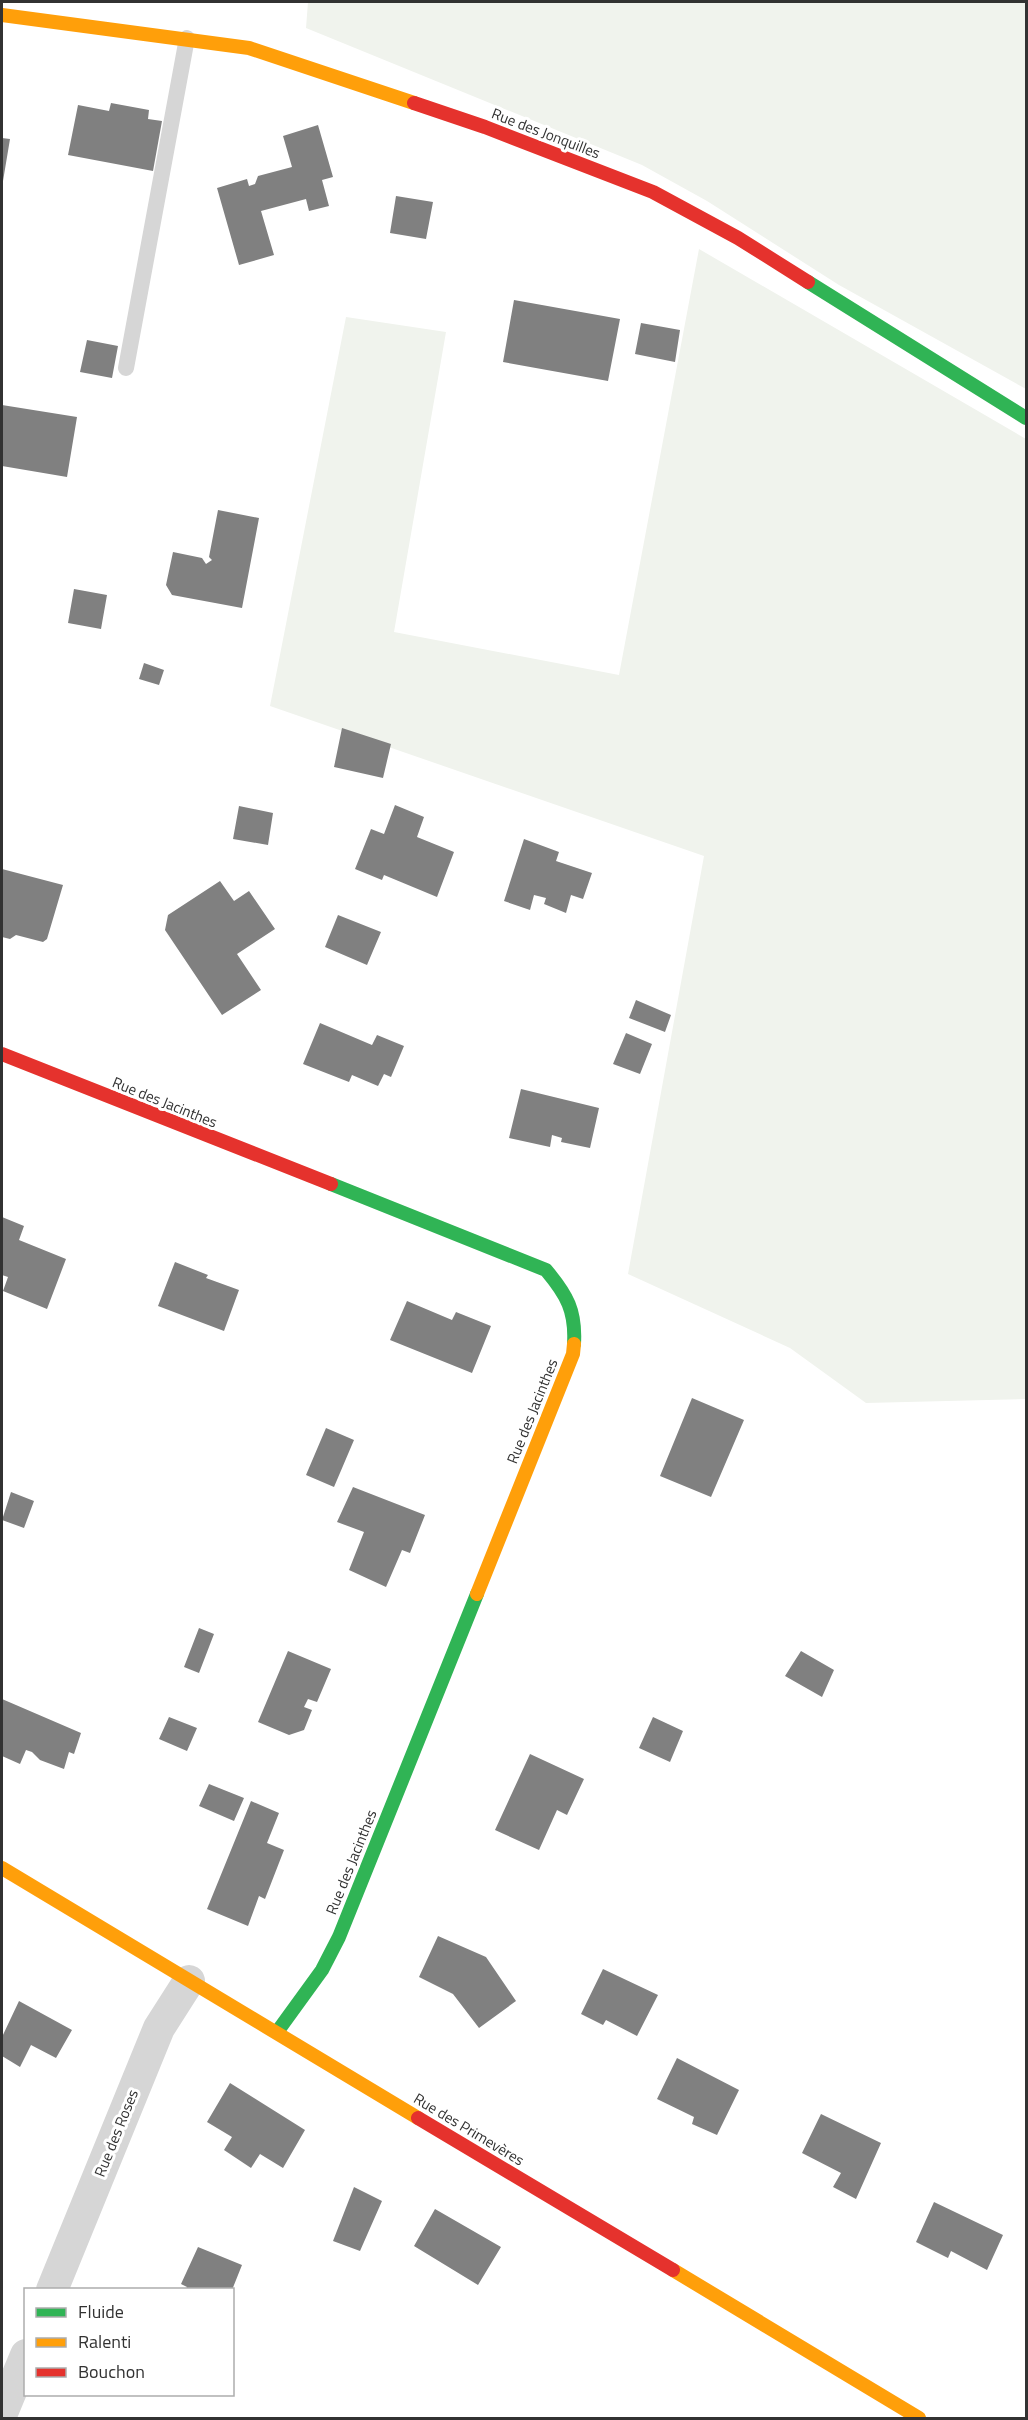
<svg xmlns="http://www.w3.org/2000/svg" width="1028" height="2420" viewBox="0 0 1028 2420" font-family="'Titillium Web',sans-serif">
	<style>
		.green { fill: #f0f3ed }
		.building { fill: #808080 }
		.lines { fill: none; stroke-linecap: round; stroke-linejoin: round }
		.lane { stroke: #d6d6d6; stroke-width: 16 }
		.street { stroke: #d6d6d6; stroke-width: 32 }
		.fast { stroke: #30b455; stroke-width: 14 }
		.slow { stroke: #ff9f0a; stroke-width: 14 }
		.jam { stroke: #e5322d; stroke-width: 14 }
		.labels { text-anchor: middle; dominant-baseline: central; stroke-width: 6; stroke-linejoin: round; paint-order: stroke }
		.street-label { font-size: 15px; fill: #323232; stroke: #fff }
	</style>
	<rect width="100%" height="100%" fill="#fff"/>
	<path class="green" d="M 308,2 L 1026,2 L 1026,389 L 839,285 L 707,201 L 642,165 L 306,28 Z
		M 699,249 L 1026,439 L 1026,1399 L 866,1403 L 790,1348 L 628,1274 L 704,856 L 270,706 L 346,317 L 446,332 L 394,632 L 619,675 Z"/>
	<path class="building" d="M 111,103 L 149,110 L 148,119 L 162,121 L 153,171 L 68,155 L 78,105 L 109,111 Z
		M 318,125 L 333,177 L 322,180 L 329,206 L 309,211 L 306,199 L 261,211 L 274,255 L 239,265 L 217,188 L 247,179 L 249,186 L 255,184 L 258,176 L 292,167 L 283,136 Z
		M 2,138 L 10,139 L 3,181 L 2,181 Z
		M 396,196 L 433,202 L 426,239 L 390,233 Z
		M 514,300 L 620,319 L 608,381 L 503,362 Z
		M 641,323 L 680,330 L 675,362 L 635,354 Z
		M 87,340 L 118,346 L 112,378 L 80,372 Z
		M 2,405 L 77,417 L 67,477 L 2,466 Z
		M 218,510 L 259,518 L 242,608 L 172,595 L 166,585 L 173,552 L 202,558 L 206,564 L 212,560 L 209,557 Z
		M 74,589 L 107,595 L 101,629 L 68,623 Z
		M 144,663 L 164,670 L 159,685 L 139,679 Z
		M 342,728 L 391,744 L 383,778 L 334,767 Z
		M 395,805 L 424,817 L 417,837 L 454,852 L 437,897 L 384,875 L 382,880 L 355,869 L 371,829 L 384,834 Z
		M 239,806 L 273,813 L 268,845 L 233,839 Z
		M 524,839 L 559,852 L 556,861 L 592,873 L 583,899 L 571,895 L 566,913 L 544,904 L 546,898 L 534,895 L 530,910 L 504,901 Z
		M 2,869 L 63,885 L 47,939 L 43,942 L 16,935 L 10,939 L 2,937 Z
		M 220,881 L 234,901 L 249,891 L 275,929 L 237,954 L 261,990 L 222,1015 L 165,930 L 168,915 Z
		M 338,915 L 381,932 L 367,965 L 325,947 Z
		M 636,1000 L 671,1015 L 665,1032 L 629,1018 Z
		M 320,1023 L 372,1045 L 377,1035 L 404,1046 L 391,1077 L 384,1074 L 378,1086 L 352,1075 L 349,1082 L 303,1064 Z
		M 626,1033 L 652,1044 L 640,1074 L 613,1064 Z
		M 521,1089 L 599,1108 L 590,1148 L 561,1142 L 562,1138 L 552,1135 L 550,1147 L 509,1138 Z
		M 2,1217 L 24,1226 L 19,1240 L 66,1259 L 47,1309 L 3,1291 L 8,1277 L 2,1275 Z
		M 175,1262 L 208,1275 L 206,1278 L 239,1290 L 224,1331 L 158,1306 Z
		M 407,1301 L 452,1320 L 456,1312 L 491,1326 L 472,1373 L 390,1340 Z
		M 692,1398 L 744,1420 L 711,1497 L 660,1476 Z
		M 326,1428 L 354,1440 L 334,1487 L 306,1475 Z
		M 353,1487 L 425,1515 L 410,1553 L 402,1550 L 386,1587 L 349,1570 L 364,1532 L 337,1522 Z
		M 11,1492 L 34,1501 L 24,1528 L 2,1520 Z
		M 199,1628 L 214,1634 L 199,1673 L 184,1667 Z
		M 288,1651 L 331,1669 L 317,1702 L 308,1699 L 304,1707 L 312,1710 L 304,1730 L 289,1735 L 258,1722 Z
		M 801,1651 L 834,1670 L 822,1697 L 785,1676 Z
		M 2,1699 L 81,1733 L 74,1754 L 69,1752 L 64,1769 L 40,1760 L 32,1752 L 26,1750 L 20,1764 L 2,1756 Z
		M 169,1717 L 197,1728 L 187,1751 L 159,1739 Z
		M 653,1717 L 683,1731 L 670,1762 L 639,1748 Z
		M 530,1754 L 584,1779 L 567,1815 L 557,1810 L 539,1850 L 495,1830 Z
		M 209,1784 L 244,1798 L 234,1821 L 199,1806 Z
		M 251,1801 L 279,1813 L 267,1843 L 284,1850 L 265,1899 L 259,1896 L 248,1926 L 207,1909 Z
		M 438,1936 L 486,1957 L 516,2001 L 479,2028 L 453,1994 L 419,1977 Z
		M 603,1969 L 658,1995 L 637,2036 L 606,2020 L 603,2025 L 581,2014 Z
		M 19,2001 L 72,2030 L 56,2058 L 31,2045 L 20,2067 L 2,2056 L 2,2037 Z
		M 677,2058 L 739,2090 L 717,2135 L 692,2124 L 694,2117 L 657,2099 Z
		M 230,2083 L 305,2130 L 283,2168 L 260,2154 L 251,2168 L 224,2150 L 232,2137 L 207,2122 Z
		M 821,2114 L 881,2143 L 856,2199 L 833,2187 L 841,2173 L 802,2153 Z
		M 354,2187 L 382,2201 L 360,2251 L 333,2241 Z
		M 934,2202 L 1003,2235 L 987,2270 L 951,2251 L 948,2258 L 916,2242 Z
		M 435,2209 L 501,2247 L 478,2285 L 414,2246 Z
		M 198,2247 L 242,2265 L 232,2290 L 185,2290 L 187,2287 L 181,2284 Z"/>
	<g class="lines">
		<path class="lane" d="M 126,368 L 187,38"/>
		<path class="street" d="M 52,2290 L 159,2028 L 189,1981
			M 2,2413 L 26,2355"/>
		<path class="fast" d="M 808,282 L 1026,418
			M 331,1184 L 546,1270 C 567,1295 576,1311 574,1344
			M 277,2032 L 322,1970 L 339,1937 L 477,1594"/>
		<path class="slow" d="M 2,15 L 249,48 L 414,103
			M 477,1594 L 573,1354 L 574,1344
			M 2,1868 L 418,2118
			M 673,2270 L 919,2418"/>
		<path class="jam" d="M 414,103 L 485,127 L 653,192 L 738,238 L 808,282
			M 2,1054 L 331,1184
			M 418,2118 L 673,2270"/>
	</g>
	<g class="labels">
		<g class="street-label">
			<text transform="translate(546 133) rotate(21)">Rue des Jonquilles</text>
			<text transform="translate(165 1102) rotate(22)">Rue des Jacinthes</text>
			<text transform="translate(532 1411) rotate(-68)">Rue des Jacinthes</text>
			<text transform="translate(351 1862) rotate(-68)">Rue des Jacinthes</text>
			<text transform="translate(469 2129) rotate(31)">Rue des Primevères</text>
			<text transform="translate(116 2133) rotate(-68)">Rue des Roses</text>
		</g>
	</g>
	<rect width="1028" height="2420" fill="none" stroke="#323232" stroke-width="6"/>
	<rect x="24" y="2288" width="210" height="108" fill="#ffffff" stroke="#adadad" stroke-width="1.5"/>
	<rect x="36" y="2308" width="30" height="9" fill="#30b455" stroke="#adadad" stroke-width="1.5"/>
	<text x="78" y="2318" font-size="18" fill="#323232">Fluide</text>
	<rect x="36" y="2338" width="30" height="9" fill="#ff9f0a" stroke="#adadad" stroke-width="1.5"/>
	<text x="78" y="2348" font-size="18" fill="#323232">Ralenti</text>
	<rect x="36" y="2368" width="30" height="9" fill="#e5322d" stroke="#adadad" stroke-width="1.5"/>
	<text x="78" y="2378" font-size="18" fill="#323232">Bouchon</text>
</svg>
